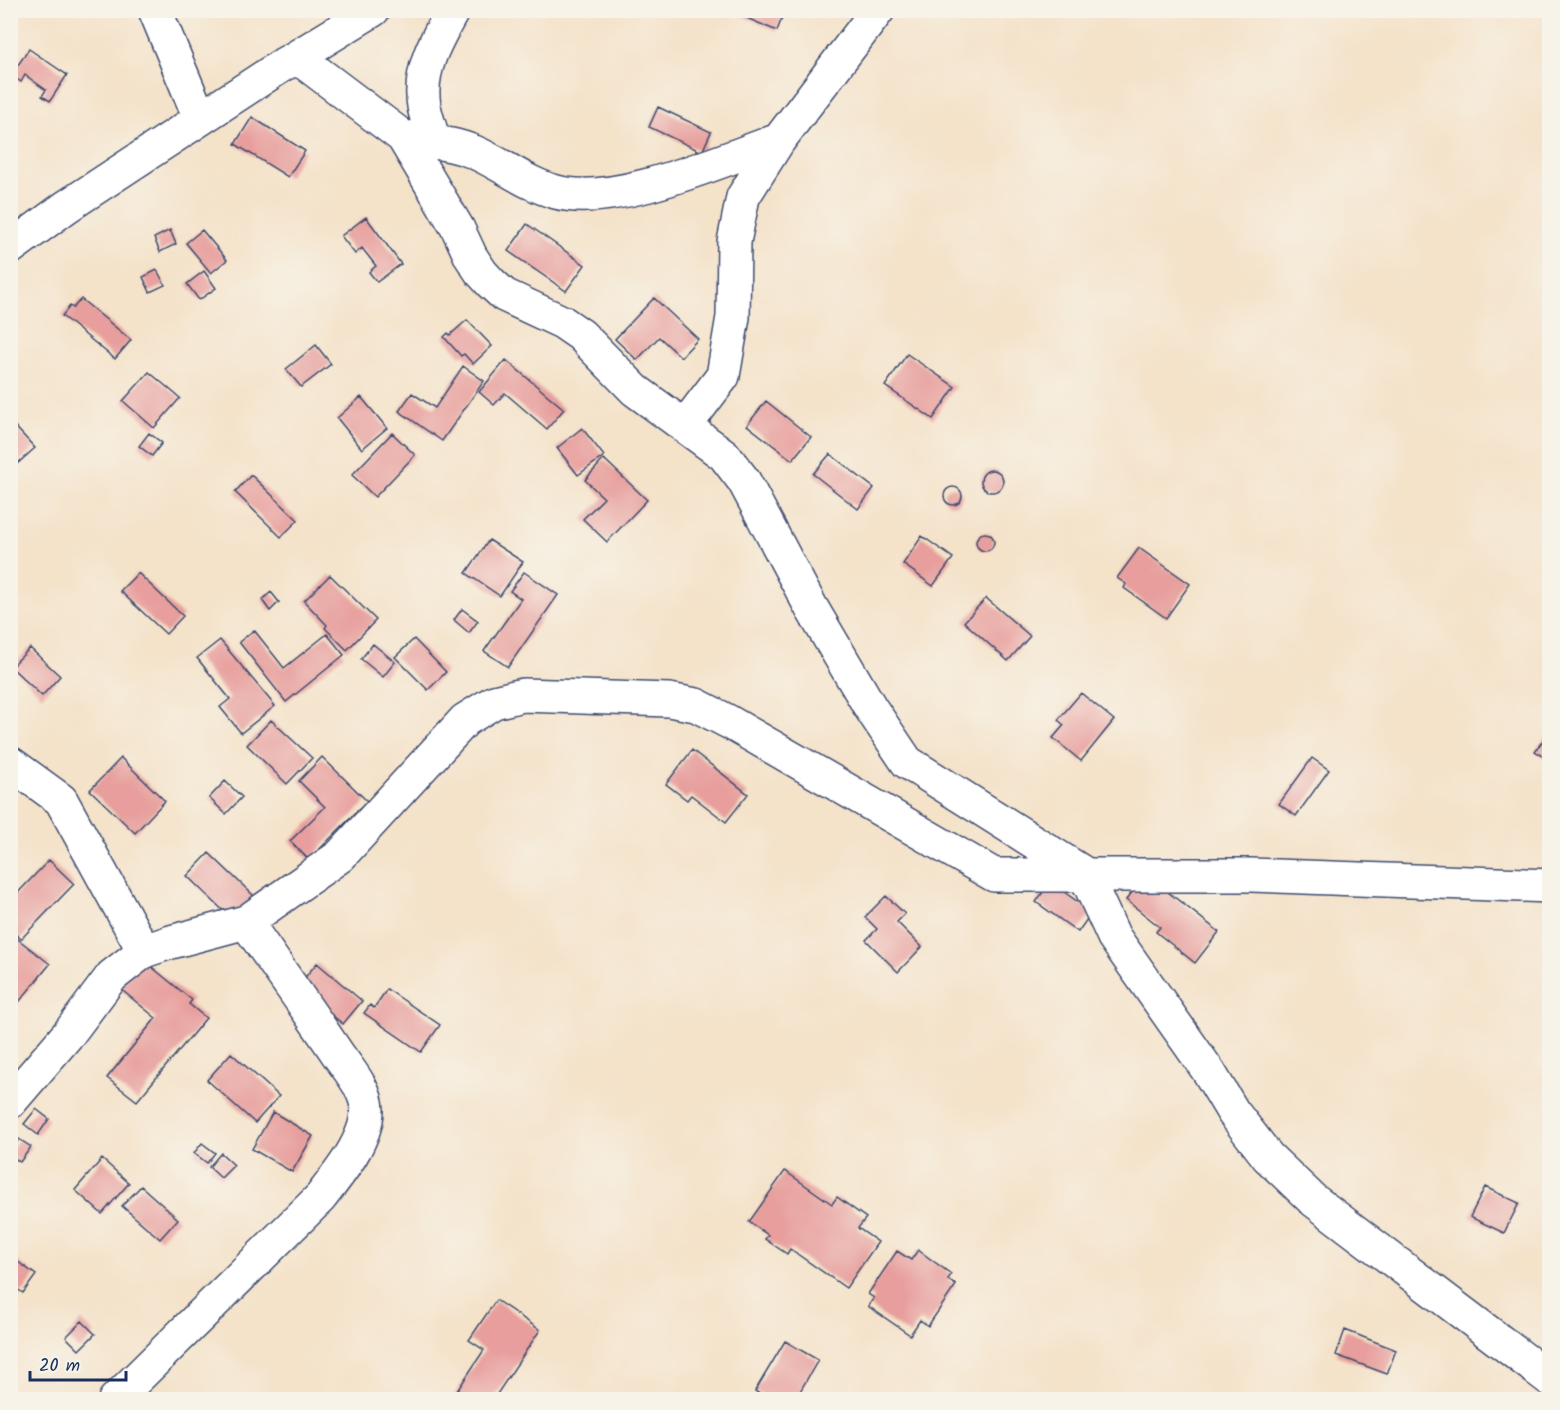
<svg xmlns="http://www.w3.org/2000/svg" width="1560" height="1410" viewBox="0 0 1560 1410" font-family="Kalam,sans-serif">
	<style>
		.building { fill: #e79e9c }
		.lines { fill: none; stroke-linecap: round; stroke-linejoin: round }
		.minor-casing { stroke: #3c4a6e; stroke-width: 36 }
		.minor { stroke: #fff; stroke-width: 33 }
	</style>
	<rect width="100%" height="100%" fill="#f7f3e8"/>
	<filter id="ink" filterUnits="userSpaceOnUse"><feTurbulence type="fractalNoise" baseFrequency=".0167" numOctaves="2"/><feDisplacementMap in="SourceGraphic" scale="12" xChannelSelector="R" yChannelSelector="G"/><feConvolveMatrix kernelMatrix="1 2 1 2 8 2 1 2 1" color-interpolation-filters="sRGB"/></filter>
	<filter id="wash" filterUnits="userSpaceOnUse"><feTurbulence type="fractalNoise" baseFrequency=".008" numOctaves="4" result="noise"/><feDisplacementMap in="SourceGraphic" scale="24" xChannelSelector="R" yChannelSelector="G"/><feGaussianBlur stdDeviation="1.35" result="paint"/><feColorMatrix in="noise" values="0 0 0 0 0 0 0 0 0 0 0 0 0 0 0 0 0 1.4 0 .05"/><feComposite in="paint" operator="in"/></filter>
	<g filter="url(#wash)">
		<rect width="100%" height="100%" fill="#f4e2c9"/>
		<g id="blocks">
			<path class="building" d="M 728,10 L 785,10 L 777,31 Z
				M 29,49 L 67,75 L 50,101 L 42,96 L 46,90 L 25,75 L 21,82 L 11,75 Z
				M 658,107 L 711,132 L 702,152 L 649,127 Z
				M 252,117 L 305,151 L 288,177 L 235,144 Z
				M 366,217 L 401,264 L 377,282 L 369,272 L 376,266 L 362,248 L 355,254 L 341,236 Z
				M 527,224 L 585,265 L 566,291 L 508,251 Z
				M 170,230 L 176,244 L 160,252 L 154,238 Z
				M 202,230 L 227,260 L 211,273 L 186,243 Z
				M 157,270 L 165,285 L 150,292 L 143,277 Z
				M 204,271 L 216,288 L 199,300 L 187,284 Z
				M 654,298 L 698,339 L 681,357 L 659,337 L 637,360 L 615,339 Z
				M 81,299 L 131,340 L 115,359 L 62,316 L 70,306 L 73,308 Z
				M 467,320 L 492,346 L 473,364 L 464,354 L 461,356 L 444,337 L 448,333 L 450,335 Z
				M 316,345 L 331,364 L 301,387 L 286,369 Z
				M 907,354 L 955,387 L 933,419 L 885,386 Z
				M 506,360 L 564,409 L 547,429 L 505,393 L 494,405 L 479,392 Z
				M 463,366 L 484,381 L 442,441 L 399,411 L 412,393 L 435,408 Z
				M 149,372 L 180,398 L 154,428 L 123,401 Z
				M 361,397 L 387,428 L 362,449 L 337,418 Z
				M 766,401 L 811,437 L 792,460 L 747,425 Z
				M 10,421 L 35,448 L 10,470 Z
				M 582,428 L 604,456 L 578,475 L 557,448 Z
				M 149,433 L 162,443 L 152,456 L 139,446 Z
				M 392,433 L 415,455 L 375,497 L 352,475 Z
				M 830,454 L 874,488 L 858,509 L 813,474 Z
				M 604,459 L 647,500 L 607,542 L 583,519 L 604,498 L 585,480 Z
				M981 481a11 11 0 1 1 22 0a11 11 0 1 1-22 0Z
				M 251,475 L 298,520 L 281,537 L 235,492 Z
				M944 496a9 9 0 1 1 18 0a9 9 0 1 1-18 0Z
				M976 542a9 9 0 1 1 18 0a9 9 0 1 1-18 0Z
				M 922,536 L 953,558 L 933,586 L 903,564 Z
				M 489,540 L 523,562 L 500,596 L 466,573 Z
				M 1139,548 L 1190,584 L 1166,618 L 1124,588 L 1126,584 L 1117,578 Z
				M 524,572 L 558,595 L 508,667 L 484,651 L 521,599 L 510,591 Z
				M 138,573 L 183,616 L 166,634 L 120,591 Z
				M 330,575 L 376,620 L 347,650 L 325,628 L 327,625 L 304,601 Z
				M 271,592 L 279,602 L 270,611 L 262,600 Z
				M 986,598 L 1030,636 L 1008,661 L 964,622 Z
				M 462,609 L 478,621 L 469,633 L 454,620 Z
				M 254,630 L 284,668 L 327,634 L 344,655 L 286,702 L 239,642 Z
				M 414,639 L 446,672 L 428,690 L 395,657 Z
				M 220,640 L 275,706 L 241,733 L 220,707 L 230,699 L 197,658 Z
				M 373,644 L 395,662 L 383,677 L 361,659 Z
				M 30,648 L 60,676 L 42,696 L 11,667 Z
				M 1081,693 L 1114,720 L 1081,761 L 1053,738 L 1064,725 L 1058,720 Z
				M 271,720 L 312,758 L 287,784 L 247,745 Z
				M 1550,731 L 1550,757 L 1548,760 L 1535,751 Z
				M 692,750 L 748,794 L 726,822 L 691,795 L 687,800 L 666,784 Z
				M 322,757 L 367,801 L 309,860 L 290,841 L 325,807 L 299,781 Z
				M 121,758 L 165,801 L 135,833 L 90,790 Z
				M 1312,758 L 1329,770 L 1296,816 L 1279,804 Z
				M 225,781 L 242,797 L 226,814 L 209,798 Z
				M 209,853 L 254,896 L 232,919 L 187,876 Z
				M 49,860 L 74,884 L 21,939 L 10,929 L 10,901 Z
				M 1146,875 L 1219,932 L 1195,963 L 1156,932 L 1160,927 L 1126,900 Z
				M 1050,882 L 1092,912 L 1078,932 L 1036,902 Z
				M 886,896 L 905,914 L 897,922 L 922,947 L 898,972 L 866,940 L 877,929 L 865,917 Z
				M 10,933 L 50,964 L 19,1002 L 10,995 Z
				M 142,959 L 192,1000 L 189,1004 L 206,1018 L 137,1101 L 107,1078 L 156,1018 L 118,987 Z
				M 317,963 L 362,1001 L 343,1024 L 297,987 Z
				M 387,989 L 440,1025 L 421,1052 L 364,1013 L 370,1005 L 374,1008 Z
				M 231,1053 L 279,1096 L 255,1123 L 207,1080 Z
				M 36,1109 L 49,1119 L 38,1135 L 24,1124 Z
				M 273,1112 L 313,1136 L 292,1172 L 252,1149 Z
				M 19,1139 L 31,1147 L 20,1162 L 10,1155 L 10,1151 Z
				M 202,1143 L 215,1153 L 207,1163 L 194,1153 Z
				M 221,1153 L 234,1165 L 221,1178 L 209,1167 Z
				M 102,1159 L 129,1183 L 102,1214 L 75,1190 Z
				M 785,1171 L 832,1204 L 837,1197 L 866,1218 L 858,1228 L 878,1242 L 846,1288 L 790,1249 L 787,1254 L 765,1239 L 768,1235 L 749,1222 Z
				M 141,1186 L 178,1219 L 160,1239 L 122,1206 Z
				M 1485,1187 L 1519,1203 L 1504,1233 L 1470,1217 Z
				M 918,1250 L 951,1274 L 948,1280 L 956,1285 L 928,1326 L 920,1320 L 910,1335 L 868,1306 L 874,1298 L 868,1294 L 897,1251 L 911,1260 Z
				M 10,1256 L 36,1275 L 23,1293 L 10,1284 Z
				M 496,1300 L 540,1330 L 493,1400 L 451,1400 L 484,1350 L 469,1340 Z
				M 82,1321 L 95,1334 L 79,1350 L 66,1337 Z
				M 1345,1330 L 1396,1350 L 1387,1374 L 1336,1355 Z
				M 785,1341 L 818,1360 L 795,1400 L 769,1400 L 755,1391 Z"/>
		</g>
	</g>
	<g filter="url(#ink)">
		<use href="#blocks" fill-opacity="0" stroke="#3c4a6e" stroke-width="1.5"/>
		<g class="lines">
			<defs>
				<path id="minor" d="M 155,10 L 200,118
					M 293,59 L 373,10
					M 403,137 C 426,141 453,143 474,152 C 502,164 526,184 556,192 C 615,208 721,160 779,140
					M 434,142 C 431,130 426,118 424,106 C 418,71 436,40 453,10
					M 10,248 L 66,207 L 284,64 L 293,59 L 305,63 L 403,137 L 458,229 L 471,257 L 481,272 L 491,283 L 504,295 L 562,322 L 581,335 L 635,390 L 724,455 L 744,481 L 811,607 L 870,707 L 907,762 L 1085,874 L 1114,937 L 1209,1072 L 1233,1112 L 1268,1157 L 1312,1199 L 1550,1379
					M 685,426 L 723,376 L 733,317 L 734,242 L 743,197 L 779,140 L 878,10
					M 10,763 L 61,800 L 144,951
					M 10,1102 L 70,1032 L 112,976 L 144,951 L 171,942 L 246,922 L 340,856 L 465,720 L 494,702 L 523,695 L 669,700 L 696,705 L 729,722 L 994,875 L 1251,875 L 1550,886
					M 115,1400 L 320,1198 C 338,1175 367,1140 367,1110 C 367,1089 346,1067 335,1050 C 306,1007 276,965 246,922"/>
			</defs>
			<use href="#minor" class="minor-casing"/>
			<use href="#minor" class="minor"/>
		</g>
	</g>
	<rect width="1560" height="1410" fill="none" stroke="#f7f3e8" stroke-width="36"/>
	<path d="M30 1371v9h96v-9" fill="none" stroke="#1b2f5e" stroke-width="3"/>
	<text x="39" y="1371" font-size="18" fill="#1b2f5e" stroke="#f7f3e8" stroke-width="4.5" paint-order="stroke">20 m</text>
</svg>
